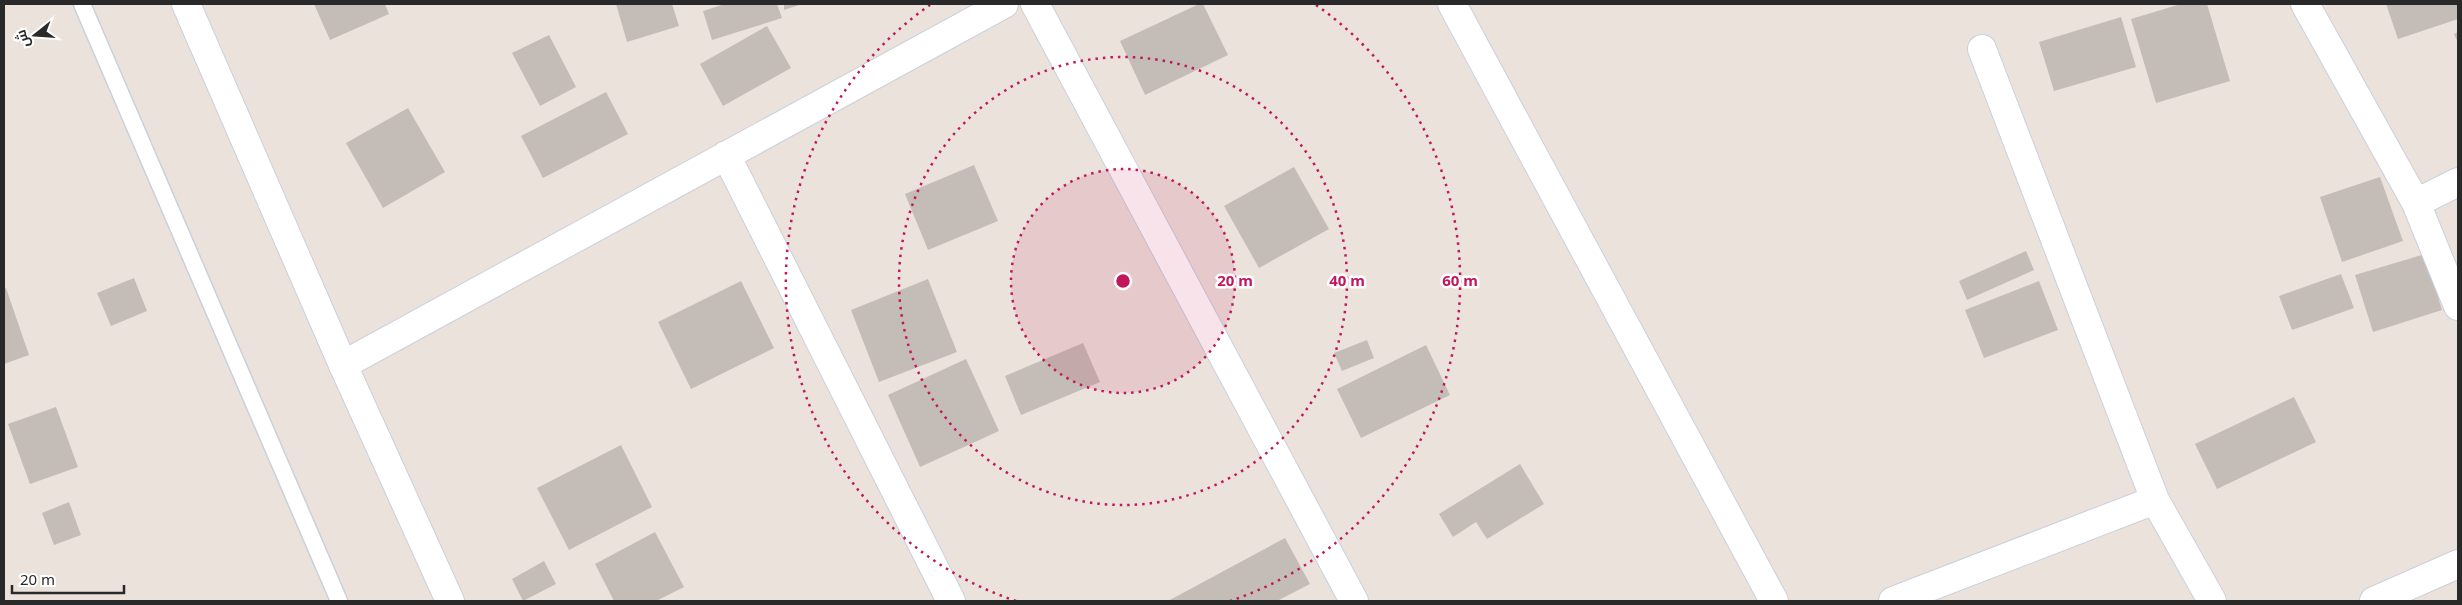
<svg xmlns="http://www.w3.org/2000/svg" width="2462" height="605" viewBox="0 0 2462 605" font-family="'Noto Sans',Cairo,sans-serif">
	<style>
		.building { fill: #c4bdb7 }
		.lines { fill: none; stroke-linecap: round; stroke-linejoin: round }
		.lane-casing { stroke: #cad0db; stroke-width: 19 }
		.street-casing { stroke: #cad0db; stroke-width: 30 }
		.secondary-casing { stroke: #cad0db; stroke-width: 30 }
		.lane { stroke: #fff; stroke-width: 16 }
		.street { stroke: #fff; stroke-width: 28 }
		.secondary { stroke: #fff; stroke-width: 28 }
		.ring { fill: none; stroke: #c2185b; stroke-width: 2.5; stroke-dasharray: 2.5 5 }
		.centre { fill: #c2185b; stroke: #fff; stroke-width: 2.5 }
		.ring-label { font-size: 15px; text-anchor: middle; font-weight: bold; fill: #c2185b; stroke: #fff; stroke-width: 5; stroke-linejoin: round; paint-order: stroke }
	</style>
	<rect width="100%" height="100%" fill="#ebe2db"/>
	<path class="building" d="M 314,4 L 385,4 L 389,14 L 330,40 Z
		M 616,4 L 672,4 L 679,26 L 627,42 Z
		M 725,4 L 777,4 L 782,18 L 712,40 L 703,11 Z
		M 784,4 L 802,4 L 784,10 Z
		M 1199,4 L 1203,4 L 1228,55 L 1145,95 L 1120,41 Z
		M 2181,4 L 2207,4 L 2230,81 L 2156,103 L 2131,19 Z
		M 2386,4 L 2458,4 L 2458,19 L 2398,39 Z
		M 2121,17 L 2136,67 L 2054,91 L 2039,42 Z
		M 767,26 L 791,68 L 723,106 L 700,64 Z
		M 2458,32 L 2458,43 L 2454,34 Z
		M 549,35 L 576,87 L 540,106 L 512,53 Z
		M 606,92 L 628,134 L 543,178 L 521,136 Z
		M 408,108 L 445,172 L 383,208 L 346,143 Z
		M 974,165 L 998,221 L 928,250 L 905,194 Z
		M 1294,167 L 1329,229 L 1259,268 L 1224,206 Z
		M 2380,177 L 2403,241 L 2342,262 L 2320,197 Z
		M 2026,251 L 2034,270 L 1967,300 L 1959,281 Z
		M 2425,254 L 2442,310 L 2373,332 L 2355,275 Z
		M 2341,274 L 2354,308 L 2292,330 L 2279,296 Z
		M 134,278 L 147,311 L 111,326 L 97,293 Z
		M 928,279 L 957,352 L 879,382 L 851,310 Z
		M 741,281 L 774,348 L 691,389 L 658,322 Z
		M 2039,281 L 2058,330 L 1984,358 L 1965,310 Z
		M 6,288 L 29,355 L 4,364 L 4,289 Z
		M 1367,340 L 1374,358 L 1342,371 L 1334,353 Z
		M 1083,343 L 1100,382 L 1021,415 L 1005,376 Z
		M 1426,345 L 1450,395 L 1361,438 L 1337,389 Z
		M 966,359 L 999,431 L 920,467 L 888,395 Z
		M 2294,397 L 2316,442 L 2217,489 L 2195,444 Z
		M 56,407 L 78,467 L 30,484 L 8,424 Z
		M 621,445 L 652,507 L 569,550 L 537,488 Z
		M 1520,464 L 1544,504 L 1487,539 L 1476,522 L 1453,537 L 1439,514 Z
		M 69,502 L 81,535 L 54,545 L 42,513 Z
		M 655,532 L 684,587 L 656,601 L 614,601 L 595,564 Z
		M 1285,538 L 1310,584 L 1277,601 L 1168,601 Z
		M 544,561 L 556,584 L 523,601 L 512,579 Z"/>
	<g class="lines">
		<defs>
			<path id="lane" d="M 82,4 L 339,601"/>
			<path id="street" d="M 1035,4 L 1354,601
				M 1452,4 L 1774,601
				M 2305,4 L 2416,203 L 2458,306
				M 1982,49 L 2155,500 L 2212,601
				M 726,155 L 951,601
				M 2416,203 L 2458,182
				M 343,365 L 1004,4
				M 1893,601 L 2155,500
				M 2374,601 L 2458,564"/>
			<path id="secondary" d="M 186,4 L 343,365 L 450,601"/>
		</defs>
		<use href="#lane" class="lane-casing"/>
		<use href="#street" class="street-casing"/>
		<use href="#secondary" class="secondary-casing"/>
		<use href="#lane" class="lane"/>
		<use href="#street" class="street"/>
		<use href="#secondary" class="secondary"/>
	</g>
	<circle cx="1123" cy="281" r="112" fill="#c2185b" fill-opacity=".12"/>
	<g class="ring">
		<circle cx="1123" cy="281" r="112"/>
		<circle cx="1123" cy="281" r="224"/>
		<path d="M1016 601A337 337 0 0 1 930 5M1316 5A337 337 0 0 1 1230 601"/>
	</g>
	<circle cx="1123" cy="281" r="8" class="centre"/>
	<g class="ring-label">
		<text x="1235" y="286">20 m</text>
		<text x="1347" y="286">40 m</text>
		<text x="1460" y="286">60 m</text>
	</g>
	<rect width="2462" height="605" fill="none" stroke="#292929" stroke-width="10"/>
	<g transform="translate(35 35) rotate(253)" stroke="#ffffff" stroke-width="4" paint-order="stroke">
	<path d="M0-4L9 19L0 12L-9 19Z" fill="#292929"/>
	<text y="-8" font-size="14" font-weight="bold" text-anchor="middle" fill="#292929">ش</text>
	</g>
	<path d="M12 585v8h112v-8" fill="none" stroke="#292929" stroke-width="2.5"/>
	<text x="20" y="585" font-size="15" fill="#292929" stroke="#ffffff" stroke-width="4" paint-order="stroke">20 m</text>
</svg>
